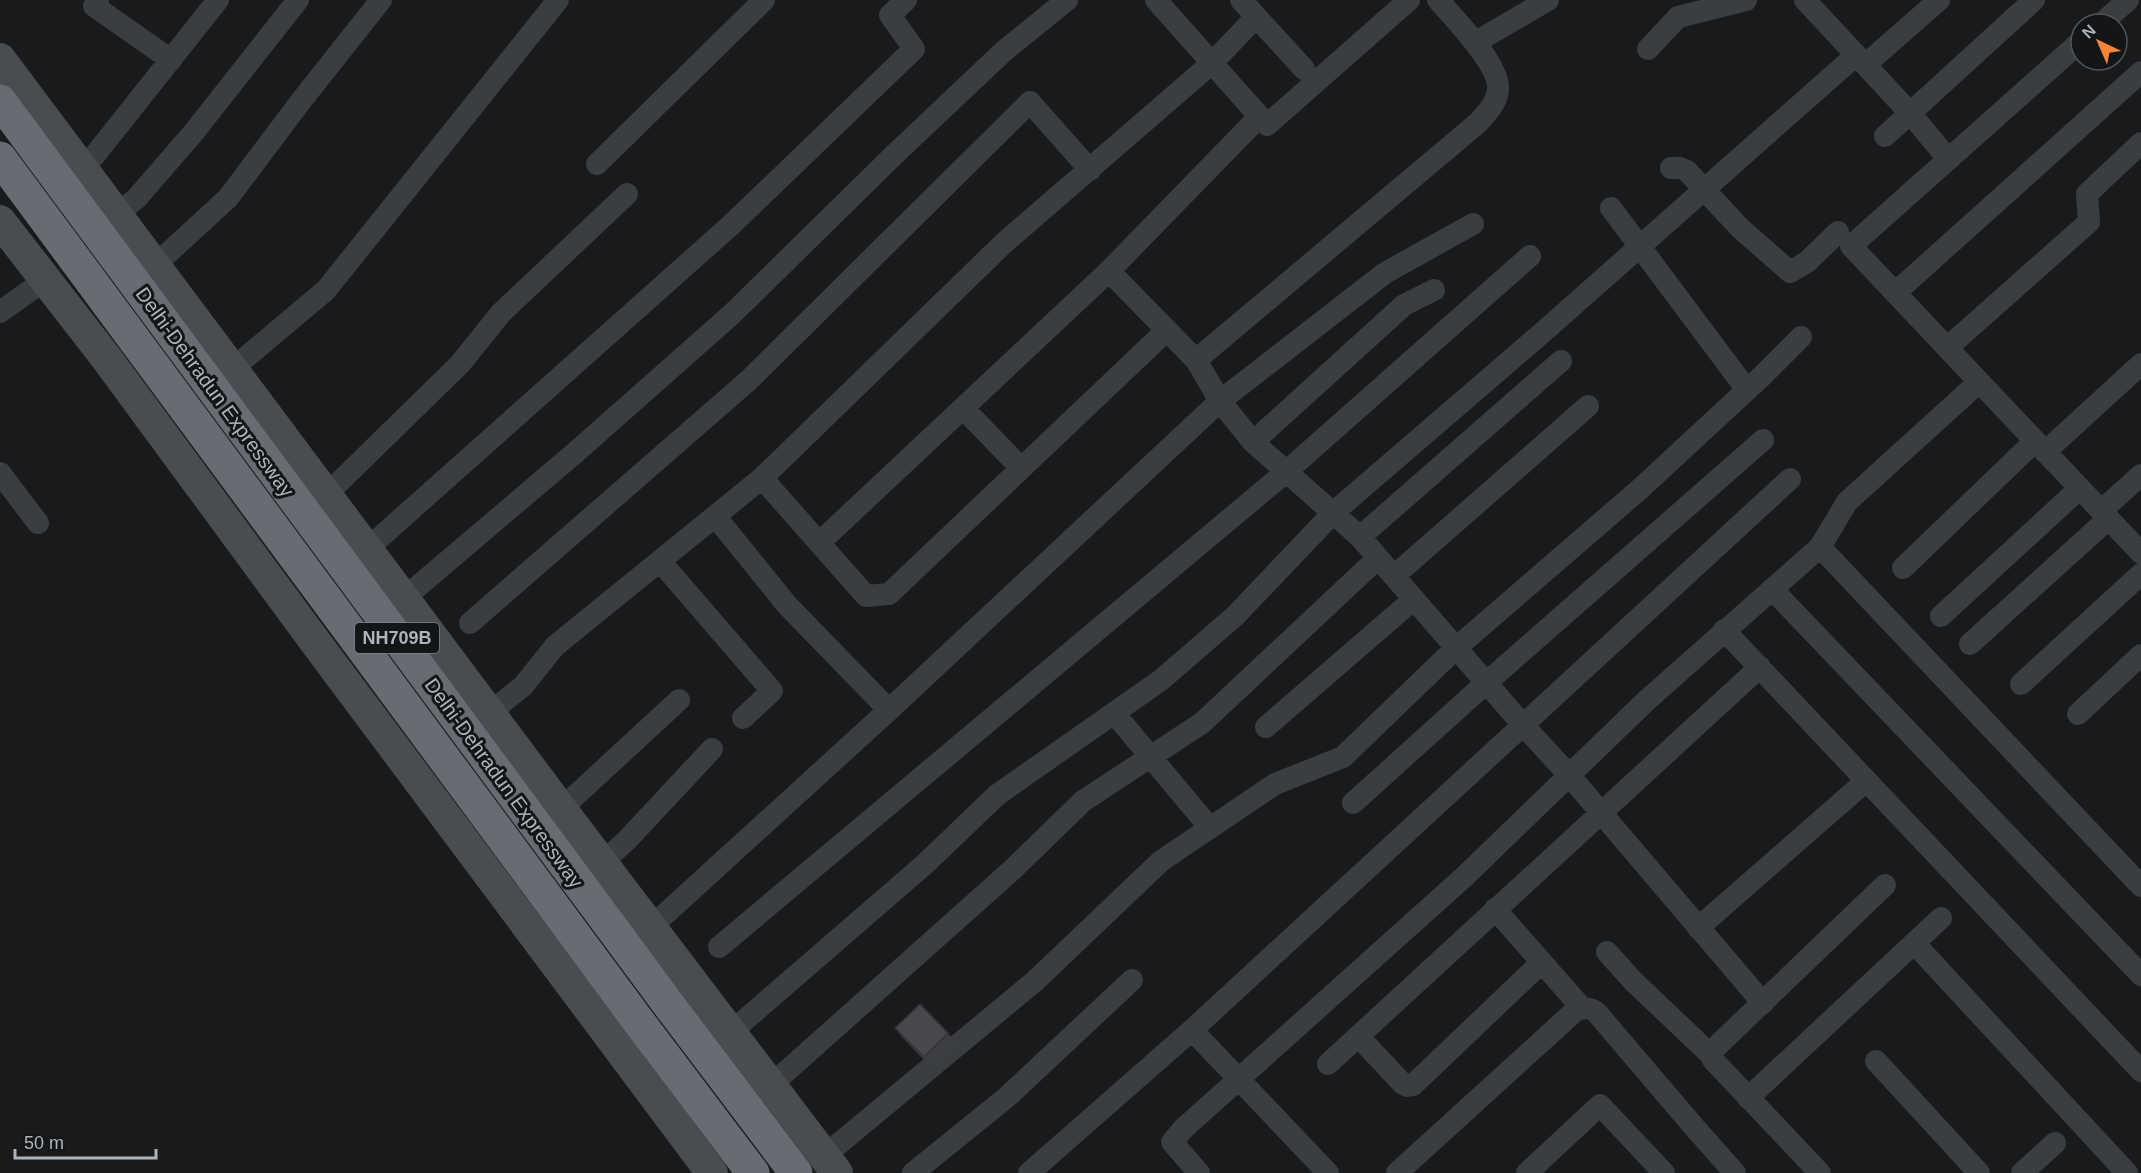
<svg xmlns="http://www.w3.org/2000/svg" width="2141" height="1173" viewBox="0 0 2141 1173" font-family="Helvetica,sans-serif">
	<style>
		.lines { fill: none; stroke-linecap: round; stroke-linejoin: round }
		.street { stroke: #3a3d41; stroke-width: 22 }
		.secondary { stroke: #484d51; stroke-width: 32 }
		.highway { stroke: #666c72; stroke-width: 33 }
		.wall { fill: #3c3e41 }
		.building { fill: #46484c; stroke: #313235; stroke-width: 1.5 }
		.labels { text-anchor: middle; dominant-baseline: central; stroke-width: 6; stroke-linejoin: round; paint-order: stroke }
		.shield { fill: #141517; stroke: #7e858a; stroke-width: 1.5 }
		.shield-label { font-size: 18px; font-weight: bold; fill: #acb5bb }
		.street-label { font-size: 20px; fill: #acb5bb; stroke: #141517 }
	</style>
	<rect width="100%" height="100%" fill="#191a1c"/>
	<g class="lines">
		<path class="street" d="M 98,0 L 94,6 L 171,60
			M 1156,0 L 1212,63 L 1256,17
			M 1241,0 L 1304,69
			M 1805,0 L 1910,113 L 1948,159
			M 2101,24 L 2128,0
			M 2081,41 L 1851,246 L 2141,553
			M 1476,42 L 1548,0
			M 1648,49 L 1678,17 L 1746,0
			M 1873,58 L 1939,0
			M 1885,136 L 2034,0
			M 597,164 L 764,0
			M 1671,168 L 1680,168 L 1687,171 L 1740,228 L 1790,272 L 1807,262 L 1838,232
			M 83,170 L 218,0
			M 1611,208 L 1747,390
			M 116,214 L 136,199 L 194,132 L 298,0
			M 154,266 L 228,198 L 301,101 L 381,0
			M 1109,271 L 1196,360 L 1220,401 L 1253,442 L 1360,537 L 1523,725 L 1569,775 L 1763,1003
			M 1895,293 L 2141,72
			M 0,312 L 45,280
			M 1947,348 L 2089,222 L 2087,194 L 2141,143
			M 1196,360 L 1479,122 C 1487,112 1497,103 1498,90 C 1501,66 1454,18 1438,0
			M 232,369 L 326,290 L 558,0
			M 963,408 L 1021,468
			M 1253,442 L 1404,305 L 1434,290
			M 2045,452 L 2141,364
			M 0,473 L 38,523
			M 762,478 L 866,596 L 889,594 L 1167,330
			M 326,495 L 460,364 L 501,313 L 627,194
			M 2101,511 L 2141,475
			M 715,516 L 787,605 L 889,710
			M 1360,537 L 1561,361
			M 819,543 L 1109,271 L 1259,117
			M 1820,547 L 2141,886
			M 367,549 L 731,225 L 914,49 L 890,15 L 906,0
			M 660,561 L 772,691 L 743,718
			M 1903,568 L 2035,441
			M 1394,576 L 1588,406
			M 1772,589 L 2141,975
			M 403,599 L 576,452 L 732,314 L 895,154 L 1004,51 L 1067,0
			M 1941,616 L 2080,488
			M 470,623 L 749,380 L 1030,102 L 1090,170
			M 1724,630 L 2141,1071
			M 1970,644 L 2108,519
			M 2021,684 L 2141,574
			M 1114,713 L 1210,828
			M 2078,714 L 2141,655
			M 491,716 L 503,702 L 523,686 L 555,646 L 762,478 L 1004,243 L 1212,63 L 1267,125 L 1409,0
			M 1266,727 L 1414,599
			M 1353,803 L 1486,683 L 1763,440
			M 561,809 L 679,700
			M 602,863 L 627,840 L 712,749
			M 1495,909 L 1582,1008
			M 651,927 L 889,710 L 1220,401 L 1385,273 L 1473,224
			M 1698,928 L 1866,781
			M 1914,943 L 2127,1173
			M 719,947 L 1287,471 L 1530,256
			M 1607,952 L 1633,981 L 1712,1056
			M 1192,1030 L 1328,1173
			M 731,1032 L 925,864 L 997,795 L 1161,680 L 1235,616 L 1334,512 L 1542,333 L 1855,56
			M 1358,1036 L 1403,1084 L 1407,1086 L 1413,1085 L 1541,963
			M 1876,1061 L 1979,1173
			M 1328,1064 L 1760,667
			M 771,1085 L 1012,870 L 1083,801 L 1202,723 L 1378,558
			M 1748,1098 L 1941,918
			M 824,1156 L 1035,981 L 1161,861 L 1275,784 L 1343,757 L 1456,648 L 1640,489 L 1762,376 L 1801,337
			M 913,1173 L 1007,1097 L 1132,980
			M 1029,1173 L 1192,1030 L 1790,479
			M 1199,1173 L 1172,1142 L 1183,1129 L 1464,877 L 1646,701 L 1820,547 L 1847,502 L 1979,382
			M 1397,1173 L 1575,1011 C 1584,1007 1590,1007 1597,1013 L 1695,1128 L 1735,1173
			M 1527,1173 L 1600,1105 L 1664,1173
			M 1820,1173 L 1713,1060 L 1712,1054 L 1716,1047 L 1885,885
			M 2022,1173 L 2055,1143"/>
		<path class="secondary" d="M 0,59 L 561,809 L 837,1173
			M 0,221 L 107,359 L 319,647 L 712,1173"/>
		<path class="highway" d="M 0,101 L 666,1001 L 796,1173
			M 0,158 L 639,1022 L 753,1173"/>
	</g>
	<path class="wall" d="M 895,1028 L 948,1033 L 954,1041 L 929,1065 L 901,1036 Z"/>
	<path class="building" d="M 920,1004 L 948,1033 L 924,1057 L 895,1028 Z"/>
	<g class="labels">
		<rect class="shield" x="355" y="623" width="84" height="30" rx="4.5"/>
		<g class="shield-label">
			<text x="397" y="638">NH709B</text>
		</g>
		<g class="street-label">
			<text transform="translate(215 392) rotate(54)">Delhi-Dehradun Expressway</text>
			<text transform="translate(504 783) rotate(54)">Delhi-Dehradun Expressway</text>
		</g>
	</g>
	<g transform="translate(2099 42) rotate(316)"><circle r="28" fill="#141517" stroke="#515559" stroke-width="1.5"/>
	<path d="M0-4.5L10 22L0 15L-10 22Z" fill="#f58338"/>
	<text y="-9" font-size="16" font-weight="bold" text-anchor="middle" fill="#acb5bb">N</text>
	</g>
	<path d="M15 1149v9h141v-9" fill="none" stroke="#acb5bb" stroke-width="3"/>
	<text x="24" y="1149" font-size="18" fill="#acb5bb" stroke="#141517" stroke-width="4.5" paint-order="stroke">50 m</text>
</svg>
